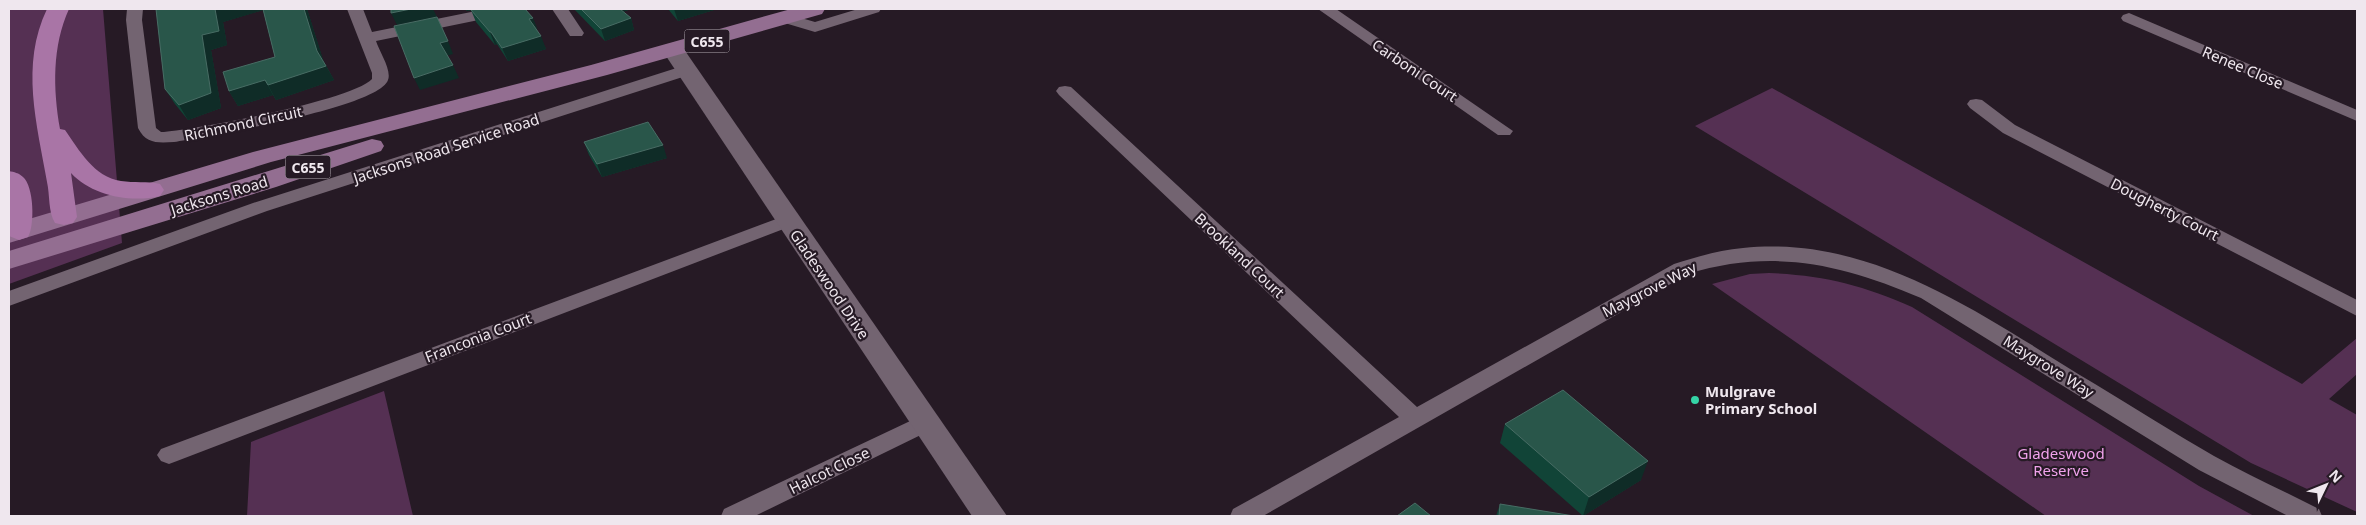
<svg xmlns="http://www.w3.org/2000/svg" width="2366" height="525" viewBox="0 0 2366 525" font-family="'Noto Sans',sans-serif">
	<style>
		.green { fill: #553053 }
		.lines { fill: none; stroke-linecap: round; stroke-linejoin: round }
		.street { fill: #736471; fill-rule: evenodd }
		.secondary { fill: #736471; fill-rule: evenodd }
		.primary { fill: #936e91; fill-rule: evenodd }
		.highway { fill: #a975a6; fill-rule: evenodd }
		.wall { fill: #114437 }
		.shaded-wall { fill: #0f2c27 }
		.building { fill: #29564a; stroke: #486c64 }
		.poi-dot { fill: #35d4a7; stroke: #261a25; stroke-width: 2 }
		.labels { text-anchor: middle; dominant-baseline: central; stroke-width: 4.5; stroke-linejoin: round; paint-order: stroke }
		.shield { fill: #261a25; stroke: #b3aab2; stroke-width: 1 }
		.shield-label { font-size: 14px; font-weight: bold; fill: #efe7ee }
		.street-label { font-size: 15px; fill: #efe7ee; stroke: #261a25 }
		.poi-label { font-size: 15px; font-weight: bold; fill: #efe7ee; stroke: #261a25; text-anchor: start }
		.park-label { font-size: 15px; fill: #f0a2eb; stroke: #261a25 }
	</style>
	<rect width="100%" height="100%" fill="#261a25"/>
	<path class="green" d="M 9,9 L 103,9 L 122,243 L 9,284 Z
		M 1772,88 L 2302,384 L 2357,338 L 2357,374 L 2329,399 L 2357,415 L 2357,512 L 2251,463 L 1695,126 Z
		M 1769,273 C 1822,275 1863,285 1912,307 L 2199,486 L 2254,516 L 2046,516 L 1712,284 L 1750,274 Z
		M 384,391 L 413,516 L 247,516 L 251,442 Z"/>
	<g class="lines">
		<path class="street" d="M 127,9 L 143,9 L 142,20 L 156,128 L 161,132 C 195,130 353,100 372,79 L 372,73 L 347,9 L 363,9 L 372,32 L 486,9 L 516,9 L 508,14 L 376,41 C 379,51 392,70 388,80 C 378,108 207,136 174,142 C 158,143 146,144 138,128 L 126,20 Z
			M 552,9 L 568,9 L 584,33 L 582,36 L 570,36 Z
			M 858,9 L 881,9 L 879,12 L 815,32 L 778,21 L 776,18 L 784,13 L 815,22 Z
			M 1318,9 L 1336,9 L 1513,131 L 1510,135 L 1498,135 Z
			M 2129,13 L 2357,110 L 2357,121 L 2123,21 L 2121,18 L 2123,15 Z
			M 686,65 L 692,66 L 694,70 L 692,74 L 267,211 L 9,306 L 9,291 L 253,203 Z
			M 1065,86 L 1071,87 L 1417,407 L 1674,264 C 1697,257 1719,250 1743,248 C 1876,234 1988,320 2095,384 C 2135,408 2174,433 2214,456 C 2248,475 2284,491 2319,509 L 2322,516 L 2288,516 L 2199,470 L 1921,298 C 1842,264 1772,248 1688,274 L 1263,516 L 1230,516 L 1233,509 L 1399,417 L 1059,95 L 1056,91 L 1059,87 Z
			M 1976,99 L 1982,100 L 2015,125 L 2357,300 L 2357,316 L 2003,133 L 1970,108 L 1967,104 L 1970,100 Z
			M 787,215 L 794,217 L 797,221 L 794,225 L 177,461 L 169,464 L 161,461 L 157,455 L 161,449 Z
			M 925,414 L 933,417 L 936,423 L 933,429 L 755,516 L 721,516 L 724,509 Z"/>
		<path class="secondary" d="M 673,43 L 681,45 L 1007,516 L 972,516 L 662,50 L 665,45 Z"/>
		<path class="primary" d="M 791,9 L 825,9 L 822,14 L 607,75 L 271,162 L 9,243 L 9,225 L 253,152 L 591,65 Z
			M 372,139 L 381,141 L 384,146 L 381,151 L 276,187 L 9,269 L 9,251 Z"/>
		<path class="highway" d="M 47,9 L 69,9 C 52,46 53,89 60,129 L 65,130 C 79,150 94,177 121,181 C 134,183 147,181 160,184 L 164,190 L 160,196 C 131,203 92,196 71,173 L 77,217 L 73,223 L 64,225 L 55,223 C 48,212 50,195 47,182 C 37,124 20,65 47,9 Z
			M 9,171 C 14,172 19,173 23,177 C 34,186 35,226 28,237 L 19,240 L 9,236 Z"/>
	</g>
	<path class="wall" d="M 156,9 L 307,9 L 323,60 L 334,80 L 276,100 L 273,95 L 238,106 L 229,91 L 275,57 L 263,10 L 223,22 L 227,45 L 211,50 L 221,108 L 188,120 L 175,104 L 165,89 Z
		M 465,9 L 525,9 L 537,30 L 546,49 L 508,61 L 497,44 L 495,45 L 476,22 L 471,10 L 467,11 Z
		M 574,9 L 631,9 L 623,12 L 631,18 L 634,30 L 605,41 Z
		M 668,9 L 714,9 L 714,10 L 678,21 Z
		M 584,142 L 667,158 L 602,177 L 589,155 Z
		M 1505,424 L 1641,480 L 1583,516 L 1500,443 Z
		M 1500,504 L 1574,516 L 1496,516 Z"/>
	<path class="shaded-wall" d="M 215,9 L 267,9 L 223,22 L 227,45 L 211,50 L 221,108 L 188,120 L 179,105 L 202,35 Z
		M 304,9 L 307,9 L 325,66 L 317,51 Z
		M 411,9 L 433,9 L 437,17 L 397,25 L 391,13 Z
		M 466,9 L 478,9 L 467,11 Z
		M 616,9 L 631,9 L 617,14 Z
		M 674,9 L 714,9 L 714,10 L 678,21 Z
		M 533,18 L 538,30 L 529,19 Z
		M 631,18 L 634,30 L 605,41 L 601,29 Z
		M 490,32 L 491,32 L 497,44 L 495,45 Z
		M 541,36 L 546,49 L 508,61 L 502,48 Z
		M 448,41 L 453,54 L 446,56 L 440,43 Z
		M 453,65 L 459,78 L 420,90 L 414,78 Z
		M 326,66 L 334,80 L 276,100 L 268,85 Z
		M 265,80 L 273,95 L 238,106 L 229,91 Z
		M 663,145 L 667,158 L 602,177 L 597,164 Z
		M 1648,461 L 1641,480 L 1583,516 L 1589,497 Z"/>
	<path class="building" d="M 156,9 L 215,9 L 219,31 L 202,35 L 211,93 L 179,105 L 165,89 Z
		M 263,9 L 304,9 L 317,51 L 326,66 L 268,85 L 265,80 L 229,91 L 223,72 L 275,57 Z
		M 391,9 L 411,9 L 391,13 Z
		M 477,9 L 525,9 L 533,18 L 529,19 L 541,36 L 502,48 L 491,32 L 490,32 L 471,10 Z
		M 581,9 L 620,9 L 631,18 L 601,29 Z
		M 437,17 L 448,41 L 440,43 L 453,65 L 414,78 L 394,26 Z
		M 648,122 L 663,145 L 597,164 L 584,142 Z
		M 1563,390 L 1648,461 L 1589,497 L 1505,424 Z
		M 1415,503 L 1431,516 L 1397,516 Z
		M 1500,504 L 1574,516 L 1499,516 Z"/>
	<circle class="poi-dot" cx="1695" cy="400" r="5"/>
	<g class="labels">
		<g class="shield">
			<rect x="684.5" y="29.5" width="45" height="23" rx="4"/>
			<rect x="285.5" y="155.5" width="45" height="23" rx="4"/>
		</g>
		<g class="shield-label">
			<text x="707" y="41">C655</text>
			<text x="308" y="167">C655</text>
		</g>
		<g class="street-label">
			<text transform="translate(2243 67) rotate(23)">Renee Close</text>
			<text transform="translate(1415 70) rotate(34)">Carboni Court</text>
			<text transform="translate(243 123) rotate(-12)">Richmond Circuit</text>
			<text transform="translate(446 148) rotate(-18)">Jacksons Road Service Road</text>
			<text transform="translate(219 195) rotate(-17)">Jacksons Road</text>
			<text transform="translate(2165 209) rotate(27)">Dougherty Court</text>
			<text transform="translate(1240 255) rotate(43)">Brookland Court</text>
			<text transform="translate(830 284) rotate(56)">Gladeswood Drive</text>
			<text transform="translate(1649 289) rotate(-27)">Maygrove Way</text>
			<text transform="translate(478 337) rotate(-21)">Franconia Court</text>
			<text transform="translate(2049 366) rotate(32)">Maygrove Way</text>
			<text transform="translate(829 470) rotate(-26)">Halcot Close</text>
		</g>
		<g class="poi-label">
			<text x="1705" y="391">Mulgrave<tspan x="1705" dy="17">Primary School</tspan></text>
		</g>
		<g class="park-label">
			<text x="2061" y="453">Gladeswood<tspan x="2061" dy="17">Reserve</tspan></text>
		</g>
	</g>
	<rect width="2366" height="525" fill="none" stroke="#efe7ee" stroke-width="20"/>
	<g transform="translate(2326 485) rotate(47)" stroke="#261a25" stroke-width="4" paint-order="stroke">
	<path d="M0-4L9 19L0 12L-9 19Z" fill="#efe7ee"/>
	<text y="-8" font-size="14" font-weight="bold" text-anchor="middle" fill="#efe7ee">N</text>
	</g>
</svg>
